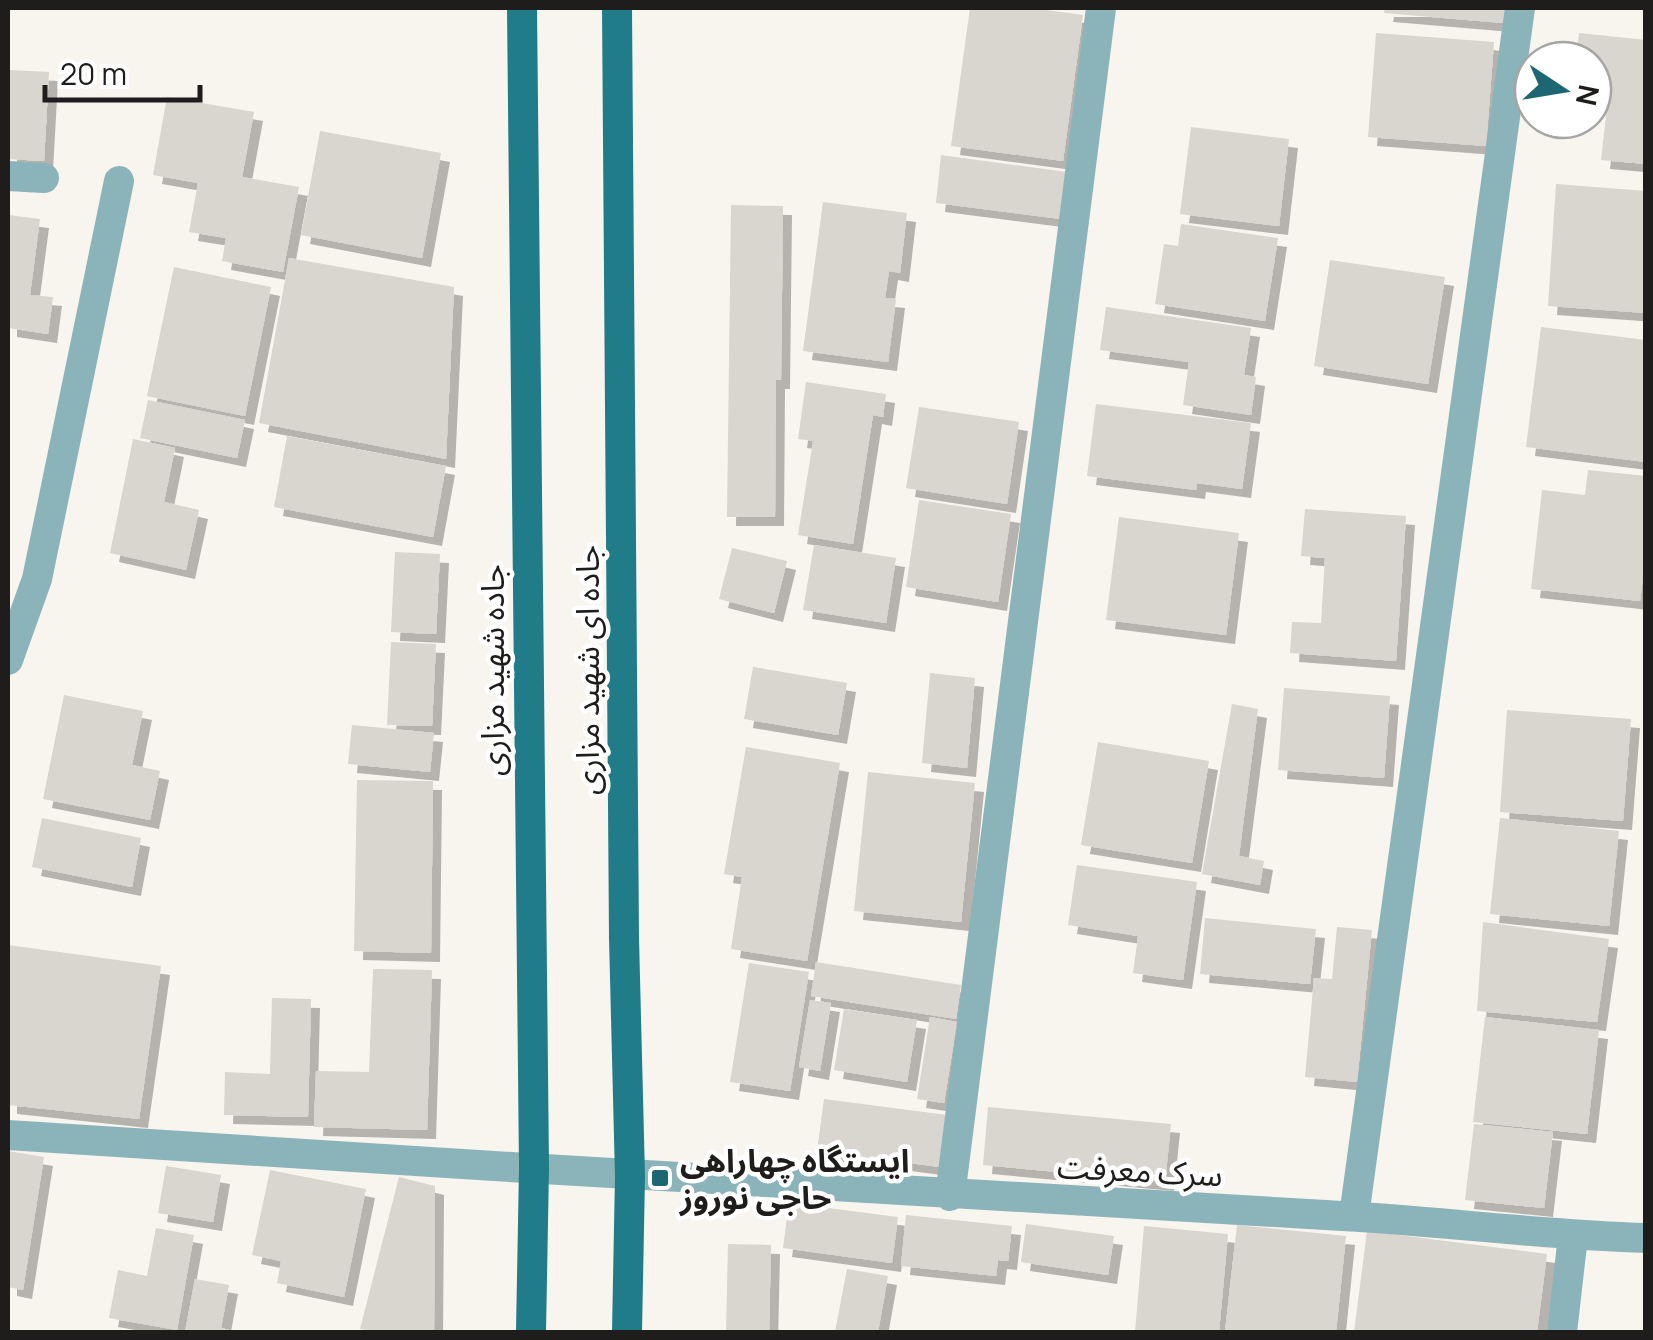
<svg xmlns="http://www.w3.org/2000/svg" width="1653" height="1340" viewBox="0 0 1653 1340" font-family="Manrope,'Noto Sans Arabic',sans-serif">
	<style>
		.building { fill: #d9d5cf; filter: url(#shadow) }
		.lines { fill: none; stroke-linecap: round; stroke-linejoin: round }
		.minor { stroke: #8bb4ba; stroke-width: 30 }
		.major { stroke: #1f7c88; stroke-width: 30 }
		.poi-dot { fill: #1d6772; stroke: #fff; stroke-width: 4 }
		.labels { text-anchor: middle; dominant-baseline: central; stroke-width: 9; stroke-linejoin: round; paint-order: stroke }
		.street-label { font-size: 32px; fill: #1e1d1b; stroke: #fff }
		.poi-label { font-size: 32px; font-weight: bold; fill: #1e1d1b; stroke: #fff; text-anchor: start }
	</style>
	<defs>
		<filter id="shadow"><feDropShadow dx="9" dy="9" stdDeviation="0" flood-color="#0004"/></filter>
	</defs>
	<rect width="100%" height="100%" fill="#f8f4ee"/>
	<path class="building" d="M 970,8 L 1032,8 L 1083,15 L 1063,161 L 951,146 Z
		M 1385,8 L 1505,8 L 1503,23 L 1384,13 Z
		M 1376,33 L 1494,42 L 1486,146 L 1368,137 Z
		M 1579,33 L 1646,40 L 1646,164 L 1601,160 L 1609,89 L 1593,88 L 1593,60 L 1576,60 Z
		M 8,70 L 49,72 L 44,161 L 8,159 Z
		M 167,97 L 254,112 L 242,177 L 299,187 L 283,272 L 222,261 L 226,238 L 189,232 L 198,183 L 153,175 Z
		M 1191,127 L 1289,139 L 1279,226 L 1180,214 Z
		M 320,131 L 441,153 L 422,258 L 301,235 Z
		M 941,155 L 1067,172 L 1061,219 L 936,203 Z
		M 1556,184 L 1646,191 L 1646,313 L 1548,306 Z
		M 823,202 L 907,213 L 900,273 L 889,271 L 885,298 L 896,299 L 888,362 L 803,351 Z
		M 731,205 L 783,206 L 781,380 L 776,380 L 775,517 L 727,517 Z
		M 8,215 L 40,219 L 30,295 L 53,297 L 48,334 L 8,328 Z
		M 1181,224 L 1278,238 L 1265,321 L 1155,304 L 1164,244 L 1178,246 Z
		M 289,258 L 454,287 L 446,459 L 259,423 Z
		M 1330,260 L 1445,277 L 1428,384 L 1314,366 Z
		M 174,267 L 271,287 L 245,416 L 147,396 Z
		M 1106,307 L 1251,328 L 1244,375 L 1256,377 L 1251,415 L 1183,405 L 1189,362 L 1100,350 Z
		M 1541,327 L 1646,340 L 1646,462 L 1526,447 Z
		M 806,382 L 886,394 L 883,417 L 873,415 L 853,544 L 798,535 L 813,441 L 798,439 Z
		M 148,400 L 245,420 L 237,458 L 140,438 Z
		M 1096,404 L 1251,423 L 1242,489 L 1197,483 L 1196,490 L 1087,476 Z
		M 919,407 L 1019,422 L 1007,504 L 906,488 Z
		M 287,436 L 446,466 L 433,537 L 274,507 Z
		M 133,439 L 175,448 L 164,502 L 199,510 L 186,570 L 110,553 Z
		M 1588,470 L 1646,476 L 1646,553 L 1640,601 L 1531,589 L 1542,490 L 1585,495 Z
		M 919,500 L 1011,514 L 998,602 L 906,587 Z
		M 1305,509 L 1406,516 L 1396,661 L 1290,653 L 1292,622 L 1321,623 L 1325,558 L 1301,556 Z
		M 1119,517 L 1239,533 L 1226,635 L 1106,620 Z
		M 814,545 L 896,558 L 886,623 L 803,610 Z
		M 732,548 L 787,561 L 774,613 L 719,599 Z
		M 395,552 L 440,554 L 436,634 L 391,632 Z
		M 391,642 L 436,644 L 432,726 L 387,725 Z
		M 753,667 L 847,683 L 838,735 L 744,719 Z
		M 930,673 L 975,678 L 967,768 L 922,763 Z
		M 1284,688 L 1390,696 L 1384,778 L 1278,770 Z
		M 64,695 L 143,711 L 132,765 L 160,771 L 150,820 L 43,799 Z
		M 1232,704 L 1258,709 L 1239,856 L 1264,861 L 1260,885 L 1202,874 Z
		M 1507,710 L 1631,719 L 1623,821 L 1500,812 Z
		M 352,725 L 434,733 L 430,772 L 348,764 Z
		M 1098,742 L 1209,761 L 1192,863 L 1081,845 Z
		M 746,747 L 840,763 L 807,961 L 731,949 L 742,877 L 724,874 Z
		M 868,772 L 975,783 L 961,922 L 854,911 Z
		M 357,780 L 433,781 L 431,953 L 354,951 Z
		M 42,818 L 141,838 L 132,887 L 32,867 Z
		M 1500,818 L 1619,831 L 1609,926 L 1490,914 Z
		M 1077,865 L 1197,882 L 1183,980 L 1133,973 L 1138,936 L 1068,925 Z
		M 1205,918 L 1316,929 L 1310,984 L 1200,974 Z
		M 1483,922 L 1609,939 L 1597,1022 L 1477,1011 Z
		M 1337,927 L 1372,930 L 1357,1082 L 1305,1077 L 1314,978 L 1332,979 Z
		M 8,945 L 161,966 L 139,1119 L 8,1105 Z
		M 816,962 L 961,985 L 956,1019 L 811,996 Z
		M 749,963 L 809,972 L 790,1091 L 730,1082 Z
		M 373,969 L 432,970 L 427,1130 L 314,1127 L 316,1071 L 369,1072 Z
		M 272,998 L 311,999 L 308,1117 L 224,1115 L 225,1072 L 270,1074 Z
		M 810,1000 L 831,1003 L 820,1071 L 799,1067 Z
		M 844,1009 L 917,1020 L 907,1082 L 834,1070 Z
		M 930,1017 L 957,1022 L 944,1103 L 917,1099 Z
		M 1485,1017 L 1599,1030 L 1587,1134 L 1473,1122 Z
		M 824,1099 L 947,1115 L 940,1167 L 817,1151 Z
		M 988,1107 L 1171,1124 L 1165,1182 L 983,1165 Z
		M 1474,1124 L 1553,1132 L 1544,1208 L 1465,1200 Z
		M 8,1151 L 44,1157 L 23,1290 L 8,1287 Z
		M 166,1166 L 221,1175 L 213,1222 L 158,1213 Z
		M 270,1170 L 366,1189 L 344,1297 L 277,1283 L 281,1261 L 252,1255 Z
		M 399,1177 L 435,1186 L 434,1332 L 378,1332 L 360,1329 Z
		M 789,1203 L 898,1217 L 892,1263 L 783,1248 Z
		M 906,1215 L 1012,1226 L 1008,1261 L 998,1260 L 996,1276 L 901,1266 Z
		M 1026,1224 L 1114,1236 L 1108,1275 L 1021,1262 Z
		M 1237,1225 L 1346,1236 L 1336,1332 L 1225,1332 Z
		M 1144,1226 L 1228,1234 L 1219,1332 L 1135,1332 Z
		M 156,1228 L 194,1235 L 177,1330 L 109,1318 L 118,1270 L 147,1276 Z
		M 1367,1231 L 1547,1254 L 1537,1332 L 1354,1332 Z
		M 728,1244 L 771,1245 L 769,1332 L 726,1332 Z
		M 847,1269 L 888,1276 L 878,1332 L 835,1332 Z
		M 195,1279 L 229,1285 L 221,1328 L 237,1332 L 185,1332 Z"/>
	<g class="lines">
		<path class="minor" d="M 8,176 L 44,178
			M 8,660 L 37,579 L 119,181
			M 8,1135 C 447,1163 885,1192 1325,1215 C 1432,1220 1538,1235 1646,1238
			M 950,1196 L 1101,8
			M 1354,1216 L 1520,8
			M 1562,1332 L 1573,1236"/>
		<path class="major" d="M 522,8 L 534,1168 L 531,1332
			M 617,8 L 624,938 L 630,1176 L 627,1332"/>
	</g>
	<rect class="poi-dot" x="650" y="1168" width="20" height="20" rx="5"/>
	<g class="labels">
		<g class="street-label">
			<text transform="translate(492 670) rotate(-90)">جاده شهید مزاری</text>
			<text transform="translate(587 670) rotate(-90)">جاده ای شهید مزاری</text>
			<text transform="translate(1140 1170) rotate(3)">سرک معرفت</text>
		</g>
		<g class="poi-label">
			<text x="680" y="1160">ایستگاه چهاراهی<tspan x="680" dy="37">حاجی نوروز</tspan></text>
		</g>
	</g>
	<rect width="1653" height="1340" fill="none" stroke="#1e1d1b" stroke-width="20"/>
	<g transform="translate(1563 90) rotate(102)"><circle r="48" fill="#ffffff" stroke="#a5a5a4" stroke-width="2.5"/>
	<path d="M0-8L18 38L0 25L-18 38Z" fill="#1d6772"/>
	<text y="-15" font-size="28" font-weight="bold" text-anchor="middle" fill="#1e1d1b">N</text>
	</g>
	<path d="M45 85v15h155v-15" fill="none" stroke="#1e1d1b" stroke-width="5"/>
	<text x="60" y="85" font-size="30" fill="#1e1d1b" stroke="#ffffff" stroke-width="8" paint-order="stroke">20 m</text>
</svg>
